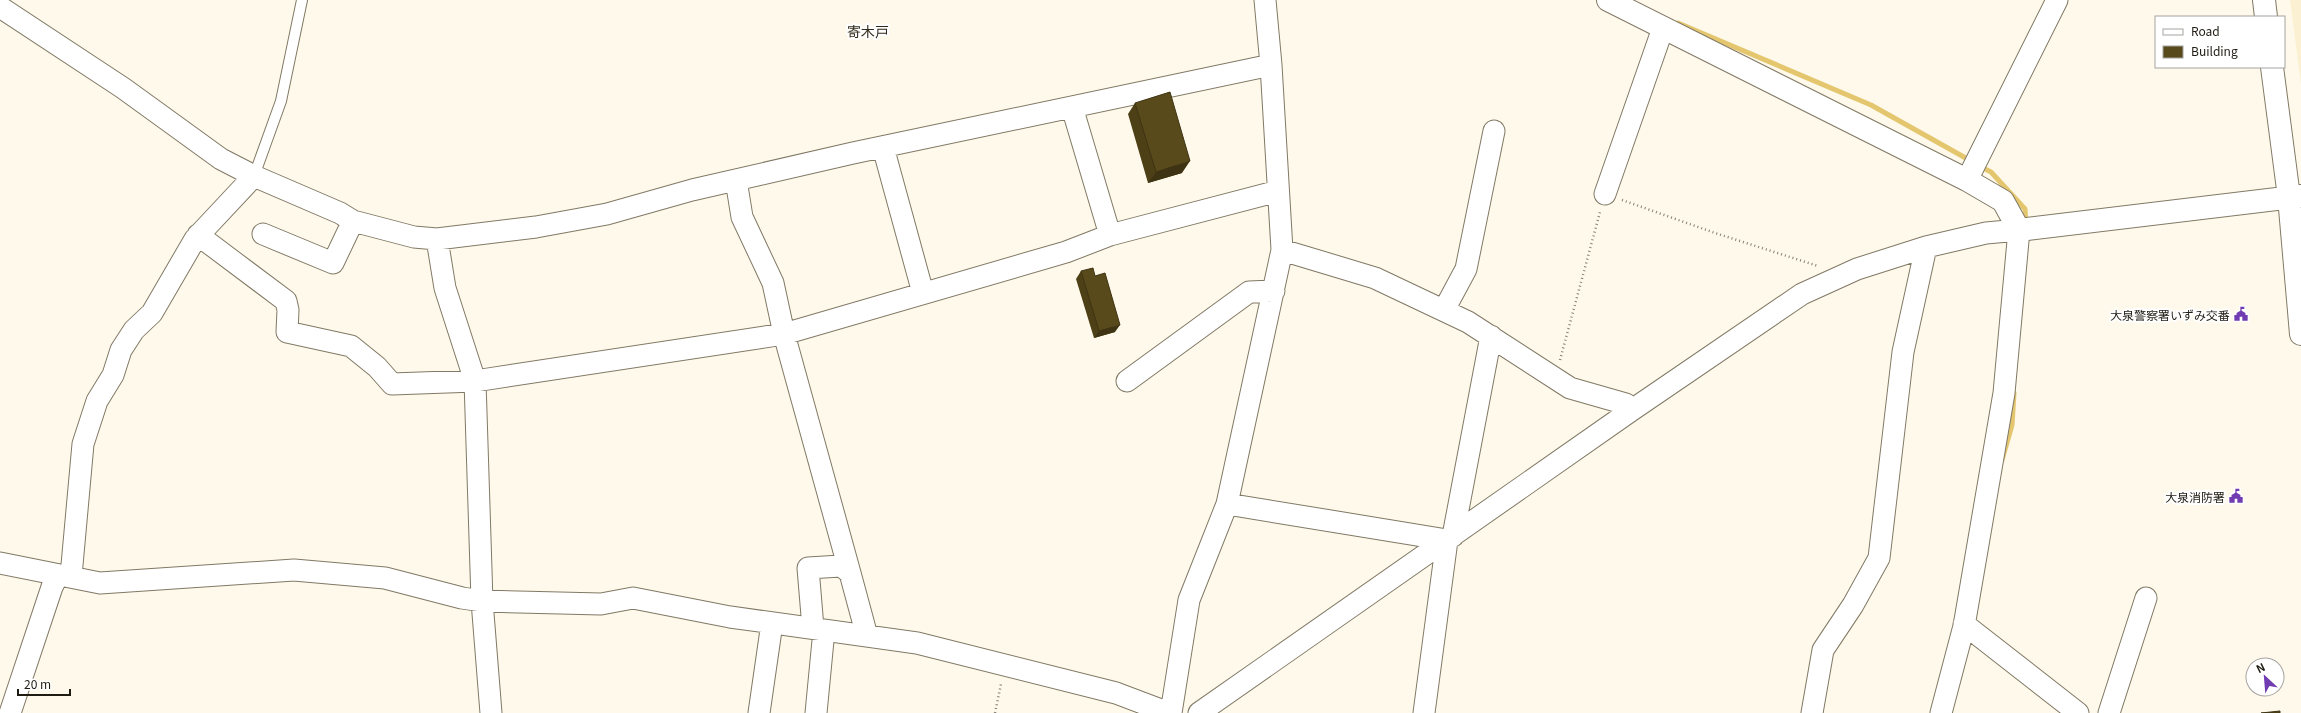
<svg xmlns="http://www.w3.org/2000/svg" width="2301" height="713" viewBox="0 0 2301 713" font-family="Georgia,'Noto Sans JP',serif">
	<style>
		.built { fill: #fbf1d2 }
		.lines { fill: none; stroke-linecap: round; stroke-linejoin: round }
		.stream { stroke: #e4c66f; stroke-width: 5 }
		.service-casing { stroke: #817965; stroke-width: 12 }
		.minor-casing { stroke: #817965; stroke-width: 23 }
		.tertiary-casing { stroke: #817965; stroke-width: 24 }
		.path { stroke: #858176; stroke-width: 2.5; stroke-dasharray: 1 3; stroke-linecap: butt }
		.service { stroke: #fff; stroke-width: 10 }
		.minor { stroke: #fff; stroke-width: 21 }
		.tertiary { stroke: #fff; stroke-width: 22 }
		.wall { fill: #4d4017 }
		.shaded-wall { fill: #3e3413 }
		.building { fill: #594a1b; stroke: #3e3413 }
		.labels { text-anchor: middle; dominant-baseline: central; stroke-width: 4; stroke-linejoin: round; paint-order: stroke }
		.poi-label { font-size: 12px; fill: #1f1c13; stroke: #fff; text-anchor: end }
		.quarter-label { font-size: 14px; fill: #312a18; stroke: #fff }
	</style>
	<rect width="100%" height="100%" fill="#fef9eb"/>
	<path class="built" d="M 2290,0 L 2301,0 L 2301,85 Z"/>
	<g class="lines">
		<path class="stream" d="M 1678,23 L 1871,105 L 1971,161
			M 1979,166 L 1991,172 L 2025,209 L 2026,224
			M 2002,460 L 2012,425 L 2014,393"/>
		<defs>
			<path id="service" d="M 254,176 L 281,101 L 302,0"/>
			<path id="minor" d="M 0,7 L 123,88 L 221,159 L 254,176 L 340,213 L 353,221 L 414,237 L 437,239 L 536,227 L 607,214 L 692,190 L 853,153 L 1271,65
				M 1072,107 L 1110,235 L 1278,191
				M 883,147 L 923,293
				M 736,180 L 742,217 L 773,283 L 784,334 L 850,573
				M 1967,180 L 2057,0
				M 1605,194 L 1663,28
				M 263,234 L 333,263 L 353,221
				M 198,235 L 286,301 L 288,310 L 287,332 L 351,346 L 377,367 L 392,384 L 475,381 L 784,334 L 1066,252 L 1110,235
				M 437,239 L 445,288 L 475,381 L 482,601 L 491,713
				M 1282,250 L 1375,278 L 1468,322 L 1570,388 L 1626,404 L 1632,410
				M 1444,310 L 1466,269 L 1494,131
				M 1127,381 L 1249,292 L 1274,291
				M 1227,504 L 1447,540 L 1424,713
				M 1453,536 L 1491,336
				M 0,563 L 100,583 L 294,570 L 385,578 L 462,598 L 482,601 L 601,604 L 633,598 L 730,617 L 917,643 L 1116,693 L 1169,713
				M 71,576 L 83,444 L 97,401 L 113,375 L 121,350 L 134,330 L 152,313 L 195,239 L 254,176
				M 1964,624 L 2078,713
				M 813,628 L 808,568 L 841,566 L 850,573 L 867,636
				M 10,713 L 52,587 L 58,575
				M 759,713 L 772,623
				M 816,713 L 824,630
				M 1171,713 L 1189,600 L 1227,504 L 1282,250 L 1271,65 L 1265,0
				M 1199,713 L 1632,410 L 1802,294 L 1857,269 L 1926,247 L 1986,233 L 2019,230 L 2004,393 L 1964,626 L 1941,713
				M 1812,713 L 1823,650 L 1853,605 L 1879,558 L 1903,352 L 1926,247
				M 2109,713 L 2146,598"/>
			<path id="tertiary" d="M 1608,0 L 1967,180 L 2003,201 L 2019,230 L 2301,196
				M 2264,0 L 2266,17
				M 2272,67 L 2289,197 L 2301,334"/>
		</defs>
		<use href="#service" class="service-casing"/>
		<use href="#minor" class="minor-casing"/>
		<use href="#tertiary" class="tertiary-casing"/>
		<path class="path" d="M 1622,200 L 1715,233 L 1818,266
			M 1560,360 L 1600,212
			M 995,713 L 1001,684"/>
		<use href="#service" class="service"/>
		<use href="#minor" class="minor"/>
		<use href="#tertiary" class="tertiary"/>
	</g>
	<path class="wall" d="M 1135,103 L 1182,173 L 1148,183 L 1128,114 Z
		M 1081,271 L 1115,332 L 1094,338 L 1076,279 Z"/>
	<path class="shaded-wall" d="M 1190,161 L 1182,173 L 1148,183 L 1156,172 Z
		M 1120,325 L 1115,332 L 1094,338 L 1099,331 Z"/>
	<path class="building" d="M 1170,92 L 1190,161 L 1156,172 L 1135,103 Z
		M 1093,268 L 1095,276 L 1105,273 L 1120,325 L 1099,331 L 1081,271 Z
		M 2280,711 L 2280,713 L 2261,713 Z"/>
	<defs>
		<symbol id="civic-bare" viewBox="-9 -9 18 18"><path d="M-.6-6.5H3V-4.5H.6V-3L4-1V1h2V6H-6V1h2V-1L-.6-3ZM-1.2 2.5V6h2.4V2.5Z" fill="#713bb1" stroke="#fff" stroke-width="2.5" paint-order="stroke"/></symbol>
	</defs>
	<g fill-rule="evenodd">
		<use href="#civic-bare" x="2231" y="304" width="20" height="20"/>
		<use href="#civic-bare" x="2226" y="486" width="20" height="20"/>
	</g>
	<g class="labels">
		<g class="poi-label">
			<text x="2230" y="314">大泉警察署いずみ交番</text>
			<text x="2225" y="496">大泉消防署</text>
		</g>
		<g class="quarter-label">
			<text x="868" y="31">寄木戸</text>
		</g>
	</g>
	<rect x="2155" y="16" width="130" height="52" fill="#ffffff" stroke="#a5a4a1"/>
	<rect x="2163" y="29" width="20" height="6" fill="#ffffff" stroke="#a5a4a1"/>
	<text x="2191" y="36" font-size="12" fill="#1f1c13">Road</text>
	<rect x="2163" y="46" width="20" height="12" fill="#594a1b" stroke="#a5a4a1"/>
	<text x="2191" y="56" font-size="12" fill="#1f1c13">Building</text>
	<g transform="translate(2265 677) rotate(334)"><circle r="19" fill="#ffffff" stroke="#a5a4a1"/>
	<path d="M0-3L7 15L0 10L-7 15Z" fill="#713bb1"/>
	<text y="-6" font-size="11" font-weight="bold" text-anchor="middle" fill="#1f1c13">N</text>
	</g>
	<path d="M18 689v6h52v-6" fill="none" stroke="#1f1c13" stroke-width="2"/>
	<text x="24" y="689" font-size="12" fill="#1f1c13" stroke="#ffffff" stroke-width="3" paint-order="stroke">20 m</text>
</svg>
